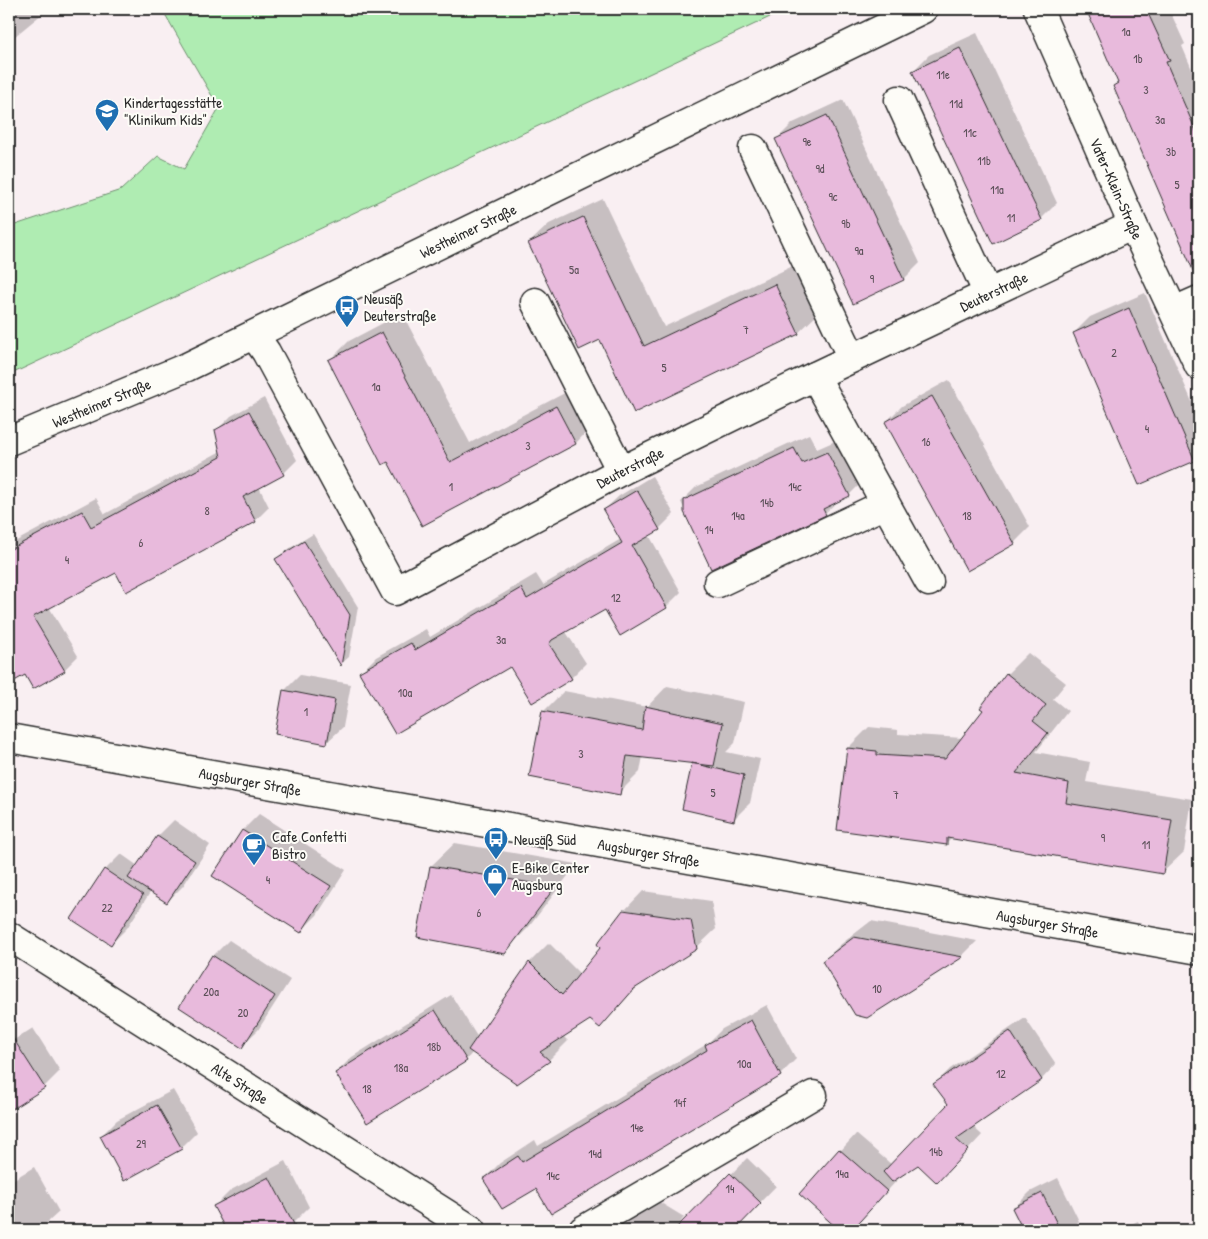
<svg xmlns="http://www.w3.org/2000/svg" width="1208" height="1239" viewBox="0 0 1208 1239" font-family="'Patrick Hand',sans-serif">
	<style>
		.green { fill: #afecb2; stroke: #6d8c6e }
		.shadow { fill: #0003 }
		.building { fill: #e8badc; stroke: #2b2b2b }
		.lines { fill: none; stroke-linecap: round; stroke-linejoin: round }
		.minor-casing { stroke: #2b2b2b; stroke-width: 31 }
		.minor { stroke: #fdfcf7; stroke-width: 28 }
		.labels { text-anchor: middle; dominant-baseline: central; stroke-width: 4; stroke-linejoin: round; paint-order: stroke }
		.number-label { font-size: 12px; fill: #5a4f57 }
		.poi-label { font-size: 15px; fill: #2b2b2b; stroke: #fdfcf7; text-anchor: start }
		.street-label { font-size: 15px; fill: #2b2b2b; stroke: #fdfcf7 }
	</style>
	<rect width="100%" height="100%" fill="#f9eff2"/>
	<filter id="ink" filterUnits="userSpaceOnUse"><feTurbulence type="fractalNoise" baseFrequency=".02" numOctaves="2"/><feDisplacementMap in="SourceGraphic" scale="10" xChannelSelector="R" yChannelSelector="G"/><feConvolveMatrix kernelMatrix="1 2 1 2 8 2 1 2 1" color-interpolation-filters="sRGB"/></filter>
	<g filter="url(#ink)">
		<path class="green" d="M 162,9 L 787,9 L 9,375 L 9,227 L 121,190 L 158,156 L 184,169 L 219,108 Z"/>
		<path class="shadow" d="M 9,9 L 48,9 L 9,41 Z
			M 1087,9 L 1169,9 L 1185,44 L 1182,46 L 1199,86 L 1199,261 L 1191,264 L 1115,86 L 1119,82 Z
			M 977,33 L 1057,203 L 1041,219 L 913,71 L 929,55 Z
			M 843,100 L 920,263 L 904,279 L 853,302 L 777,139 L 793,123 Z
			M 603,199 L 664,327 L 795,265 L 818,314 L 798,333 L 635,411 L 601,338 L 529,243 L 549,224 Z
			M 1145,293 L 1199,418 L 1199,455 L 1194,460 L 1074,333 L 1090,317 Z
			M 402,313 L 470,443 L 576,387 L 595,423 L 576,443 L 423,524 L 388,460 L 329,361 L 349,341 Z
			M 949,380 L 1030,527 L 1014,543 L 886,422 L 902,406 Z
			M 264,398 L 297,460 L 283,474 L 259,487 L 269,507 L 255,521 L 116,571 L 49,607 L 78,656 L 64,670 L 25,673 L 13,680 L 9,672 L 9,545 L 96,498 L 105,514 L 221,451 L 217,430 L 231,416 Z
			M 809,434 L 817,449 L 842,438 L 864,480 L 849,495 L 838,501 L 825,513 L 712,567 L 681,502 L 696,487 Z
			M 652,476 L 674,514 L 659,529 L 649,535 L 681,592 L 666,607 L 620,634 L 605,608 L 566,632 L 586,663 L 571,678 L 510,666 L 361,672 L 376,657 L 426,629 L 430,637 L 536,574 L 543,585 L 621,539 L 604,510 L 619,496 Z
			M 313,534 L 358,607 L 349,657 L 341,664 L 276,559 L 284,552 Z
			M 1028,653 L 1066,683 L 1053,699 L 1068,711 L 1036,752 L 1090,762 L 1086,782 L 1192,799 L 1184,852 L 1162,873 L 952,838 L 946,844 L 848,748 L 869,727 L 898,730 L 898,734 L 963,738 L 985,710 L 1007,674 Z
			M 300,675 L 351,684 L 343,727 L 326,743 L 284,691 Z
			M 667,686 L 744,702 L 735,743 L 726,752 L 760,759 L 750,803 L 734,819 L 695,762 L 643,756 L 640,772 L 619,793 L 543,712 L 564,691 L 647,707 Z
			M 259,814 L 346,870 L 317,915 L 301,931 L 214,876 L 243,830 Z
			M 174,820 L 210,845 L 183,886 L 167,902 L 151,891 L 127,928 L 111,944 L 105,870 L 121,854 L 138,866 L 158,836 Z
			M 455,843 L 577,864 L 528,928 L 504,952 L 431,866 Z
			M 643,891 L 711,901 L 716,929 L 696,948 L 639,985 L 600,1026 L 590,1018 L 563,1036 L 568,1041 L 549,1060 L 473,1052 L 466,1060 L 336,1073 L 352,1057 L 451,995 L 478,1038 L 530,962 L 549,943 L 580,974 L 602,948 L 624,911 Z
			M 871,921 L 977,941 L 962,956 L 866,1016 L 824,961 L 840,945 Z
			M 229,940 L 290,980 L 258,1030 L 241,1046 L 213,956 Z
			M 767,1005 L 796,1059 L 780,1075 L 536,1187 L 484,1179 L 500,1163 L 535,1140 L 538,1146 L 707,1044 L 722,1029 Z
			M 1025,1018 L 1056,1064 L 1042,1079 L 972,1126 L 982,1135 L 952,1167 L 918,1163 L 902,1175 L 851,1230 L 841,1230 L 801,1194 L 856,1134 L 892,1165 L 950,1104 L 935,1084 L 950,1069 Z
			M 33,1028 L 60,1071 L 44,1087 L 9,1110 L 9,1043 Z
			M 173,1090 L 197,1132 L 181,1148 L 101,1136 L 117,1120 Z
			M 747,1158 L 776,1186 L 733,1230 L 722,1230 L 699,1207 Z
			M 286,1161 L 309,1207 L 293,1223 L 278,1230 L 228,1230 L 215,1206 L 231,1190 Z
			M 34,1167 L 59,1212 L 39,1230 L 9,1230 L 9,1182 Z
			M 1058,1178 L 1079,1221 L 1071,1230 L 1025,1230 L 1014,1208 L 1030,1192 Z
			M 656,1200 L 684,1217 L 675,1230 L 620,1230 L 639,1210 Z
			M 1138,1221 L 1142,1230 L 1118,1230 Z"/>
		<path class="building" d="M 1086,9 L 1146,9 L 1170,61 L 1166,62 L 1199,138 L 1199,284 L 1113,86 L 1118,83 Z
			M 960,48 L 1042,220 L 993,244 L 912,71 Z
			M 827,115 L 904,280 L 853,304 L 775,139 Z
			M 583,217 L 644,346 L 775,284 L 799,334 L 634,413 L 600,340 L 579,350 L 528,243 Z
			M 1129,308 L 1195,461 L 1139,485 L 1073,333 Z
			M 382,332 L 450,462 L 556,406 L 576,444 L 422,526 L 388,462 L 382,465 L 328,360 Z
			M 932,396 L 1015,544 L 967,571 L 885,422 Z
			M 249,411 L 284,475 L 243,497 L 256,522 L 126,592 L 116,573 L 33,617 L 65,671 L 33,689 L 25,675 L 9,684 L 9,550 L 82,511 L 91,527 L 221,457 L 215,430 Z
			M 794,448 L 802,463 L 827,452 L 850,496 L 823,509 L 826,515 L 711,569 L 684,512 L 684,500 Z
			M 637,490 L 660,530 L 632,546 L 667,608 L 620,636 L 605,610 L 552,640 L 549,644 L 572,679 L 532,703 L 510,667 L 395,734 L 359,672 L 411,643 L 415,650 L 521,588 L 527,599 L 622,543 L 603,510 Z
			M 304,541 L 350,615 L 341,666 L 275,559 Z
			M 1006,673 L 1046,705 L 1033,721 L 1048,733 L 1016,773 L 1069,783 L 1066,803 L 1172,820 L 1163,874 L 947,838 L 947,845 L 837,830 L 847,748 L 877,751 L 877,755 L 945,759 L 983,710 L 980,708 Z
			M 283,690 L 335,700 L 327,744 L 275,734 Z
			M 645,706 L 723,723 L 714,766 L 627,756 L 620,795 L 529,777 L 542,711 L 642,730 Z
			M 692,763 L 744,775 L 734,821 L 682,809 Z
			M 242,830 L 331,886 L 301,933 L 212,876 Z
			M 157,836 L 195,861 L 167,903 L 128,878 Z
			M 430,866 L 555,887 L 505,954 L 417,937 Z
			M 104,869 L 143,895 L 111,945 L 71,919 Z
			M 623,910 L 691,920 L 697,949 L 634,989 L 600,1028 L 590,1020 L 540,1052 L 550,1061 L 517,1084 L 468,1050 L 529,962 L 562,995 L 600,948 L 597,944 Z
			M 854,937 L 963,957 L 867,1018 L 855,1015 L 822,961 Z
			M 212,955 L 275,996 L 242,1048 L 179,1007 Z
			M 435,1010 L 467,1061 L 367,1123 L 335,1073 Z
			M 751,1020 L 781,1076 L 551,1214 L 536,1189 L 502,1209 L 483,1179 L 518,1156 L 522,1162 L 707,1050 L 705,1045 Z
			M 1010,1031 L 1042,1080 L 956,1139 L 968,1150 L 937,1183 L 918,1165 L 892,1182 L 883,1172 L 948,1104 L 933,1084 Z
			M 9,1032 L 45,1088 L 9,1111 Z
			M 157,1105 L 182,1149 L 124,1181 L 100,1136 Z
			M 839,1149 L 887,1191 L 852,1230 L 839,1230 L 799,1194 Z
			M 730,1173 L 761,1203 L 735,1230 L 674,1230 Z
			M 269,1177 L 297,1230 L 226,1230 L 213,1206 Z
			M 1042,1193 L 1060,1230 L 1023,1230 L 1012,1208 Z"/>
		<g class="lines">
			<defs>
				<g id="minor">
					<path id="s1" d="M 1038,9 L 1133,225 L 1199,366"/>
					<path d="M 899,100 L 988,294"/>
					<path d="M 753,149 L 852,358"/>
					<path d="M 535,302 L 621,471"/>
					<path d="M 1174,311 L 1199,300"/>
					<path id="s2" d="M 254,335 L 266,352 L 395,591 L 621,471 L 815,376 L 1133,225"/>
					<path d="M 815,376 L 929,582"/>
					<path id="s3" d="M 9,441 L 187,367 L 923,9"/>
					<path d="M 718,583 L 885,504"/>
					<path id="s4" d="M 9,738 L 1199,950"/>
					<path id="s5" d="M 9,936 L 472,1230"/>
					<path d="M 583,1230 L 813,1095"/>
				</g>
			</defs>
			<use href="#minor" class="minor-casing"/>
			<use href="#minor" class="minor"/>
		</g>
	</g>
	<defs>
		<symbol id="school-pin" viewBox="-11 -11 22 30"><path d="M0 17L-7.5 6A9.5 9.5 0 1 1 7.5 6Z" fill="#1f6fb2" stroke="#fdfcf7"/><path d="M0-5L7-2L0 1L-7-2ZM-4 1L0 2.5L4 1V4Q0 6-4 4Z" fill="#fff"/></symbol>
		<symbol id="bus-pin" viewBox="-11 -11 22 30"><path d="M0 17L-7.5 6A9.5 9.5 0 1 1 7.5 6Z" fill="#1f6fb2" stroke="#fdfcf7"/><path d="M-5-6H5V4H4V6H2V4H-2V6H-4V4H-5ZM-3.5-4V0h7V-4ZM-3.5 1.2v1.5H-2V1.2ZM2 1.2v1.5H3.5V1.2Z" fill="#fff"/></symbol>
		<symbol id="cafe-pin" viewBox="-11 -11 22 30"><path d="M0 17L-7.5 6A9.5 9.5 0 1 1 7.5 6Z" fill="#1f6fb2" stroke="#fdfcf7"/><path d="M-5.5-4.5H6V0H3Q3 3.5 0 3.5H-2.5Q-5.5 3.5-5.5 0ZM3-3.2v2h1.7v-2ZM-6 4.5H4V6H-6Z" fill="#fff"/></symbol>
		<symbol id="shop-pin" viewBox="-11 -11 22 30"><path d="M0 17L-7.5 6A9.5 9.5 0 1 1 7.5 6Z" fill="#1f6fb2" stroke="#fdfcf7"/><path d="M-5-2.5h2.3a2.7 3.5 0 0 1 5.4 0H5L5.5 6h-11ZM-1.5-2.5h3a1.5 2.3 0 0 0-3 0Z" fill="#fff"/></symbol>
	</defs>
	<g fill-rule="evenodd">
		<use href="#school-pin" x="93" y="97" width="28" height="38"/>
		<use href="#bus-pin" x="333" y="293" width="28" height="38"/>
		<use href="#bus-pin" x="482" y="825" width="28" height="38"/>
		<use href="#cafe-pin" x="240" y="831" width="28" height="38"/>
		<use href="#shop-pin" x="481" y="862" width="28" height="38"/>
	</g>
	<g class="labels">
		<g class="number-label">
			<text x="1126" y="31">1a</text>
			<text x="1138" y="58">1b</text>
			<text x="943" y="74">11e</text>
			<text x="1146" y="89">3</text>
			<text x="956" y="103">11d</text>
			<text x="1160" y="119">3a</text>
			<text x="970" y="132">11c</text>
			<text x="807" y="141">9e</text>
			<text x="1171" y="151">3b</text>
			<text x="984" y="160">11b</text>
			<text x="820" y="168">9d</text>
			<text x="1177" y="184">5</text>
			<text x="997" y="189">11a</text>
			<text x="833" y="196">9c</text>
			<text x="1011" y="217">11</text>
			<text x="846" y="223">9b</text>
			<text x="859" y="250">9a</text>
			<text x="574" y="269">5a</text>
			<text x="872" y="278">9</text>
			<text x="746" y="329">7</text>
			<text x="1114" y="352">2</text>
			<text x="664" y="367">5</text>
			<text x="376" y="386">1a</text>
			<text x="1147" y="428">4</text>
			<text x="926" y="441">16</text>
			<text x="528" y="445">3</text>
			<text x="451" y="486">1</text>
			<text x="795" y="486">14c</text>
			<text x="767" y="502">14b</text>
			<text x="207" y="510">8</text>
			<text x="738" y="515">14a</text>
			<text x="967" y="515">18</text>
			<text x="709" y="529">14</text>
			<text x="141" y="542">6</text>
			<text x="67" y="559">4</text>
			<text x="616" y="597">12</text>
			<text x="501" y="639">3a</text>
			<text x="405" y="692">10a</text>
			<text x="306" y="711">1</text>
			<text x="581" y="753">3</text>
			<text x="713" y="792">5</text>
			<text x="896" y="794">7</text>
			<text x="1103" y="837">9</text>
			<text x="1146" y="844">11</text>
			<text x="268" y="879">4</text>
			<text x="107" y="907">22</text>
			<text x="479" y="912">6</text>
			<text x="877" y="988">10</text>
			<text x="211" y="991">20a</text>
			<text x="243" y="1012">20</text>
			<text x="434" y="1046">18b</text>
			<text x="744" y="1063">10a</text>
			<text x="401" y="1067">18a</text>
			<text x="1001" y="1073">12</text>
			<text x="367" y="1088">18</text>
			<text x="680" y="1102">14f</text>
			<text x="637" y="1127">14e</text>
			<text x="141" y="1143">29</text>
			<text x="936" y="1151">14b</text>
			<text x="595" y="1153">14d</text>
			<text x="842" y="1173">14a</text>
			<text x="553" y="1175">14c</text>
			<text x="730" y="1188">14</text>
		</g>
		<g class="poi-label">
			<text x="124" y="102">Kindertagesstätte<tspan x="124" dy="17">"Klinikum Kids"</tspan></text>
			<text x="364" y="298">Neusäß<tspan x="364" dy="17">Deuterstraße</tspan></text>
			<text x="272" y="836">Cafe Confetti<tspan x="272" dy="17">Bistro</tspan></text>
			<text x="514" y="839">Neusäß Süd</text>
			<text x="512" y="867">E-Bike Center<tspan x="512" dy="17">Augsburg</tspan></text>
		</g>
		<g class="street-label">
			<text stroke="none"><textPath href="#s1" startOffset="196">Vater-Klein-Straße</textPath></text>
			<text stroke="none"><textPath href="#s3" startOffset="505">Westheimer Straße</textPath></text>
			<text stroke="none"><textPath href="#s2" startOffset="962">Deuterstraße</textPath></text>
			<text stroke="none"><textPath href="#s3" startOffset="100">Westheimer Straße</textPath></text>
			<text stroke="none"><textPath href="#s2" startOffset="558">Deuterstraße</textPath></text>
			<text stroke="none"><textPath href="#s4" startOffset="245">Augsburger Straße</textPath></text>
			<text stroke="none"><textPath href="#s4" startOffset="650">Augsburger Straße</textPath></text>
			<text stroke="none"><textPath href="#s4" startOffset="1055">Augsburger Straße</textPath></text>
			<text stroke="none"><textPath href="#s5" startOffset="274">Alte Straße</textPath></text>
		</g>
	</g>
	<rect width="1208" height="1239" fill="none" stroke="#fdfcf7" stroke-width="30"/>
	<rect x="15" y="15" width="1178" height="1209" fill="none" stroke="#2b2b2b" stroke-width="2" filter="url(#ink)"/>
</svg>
